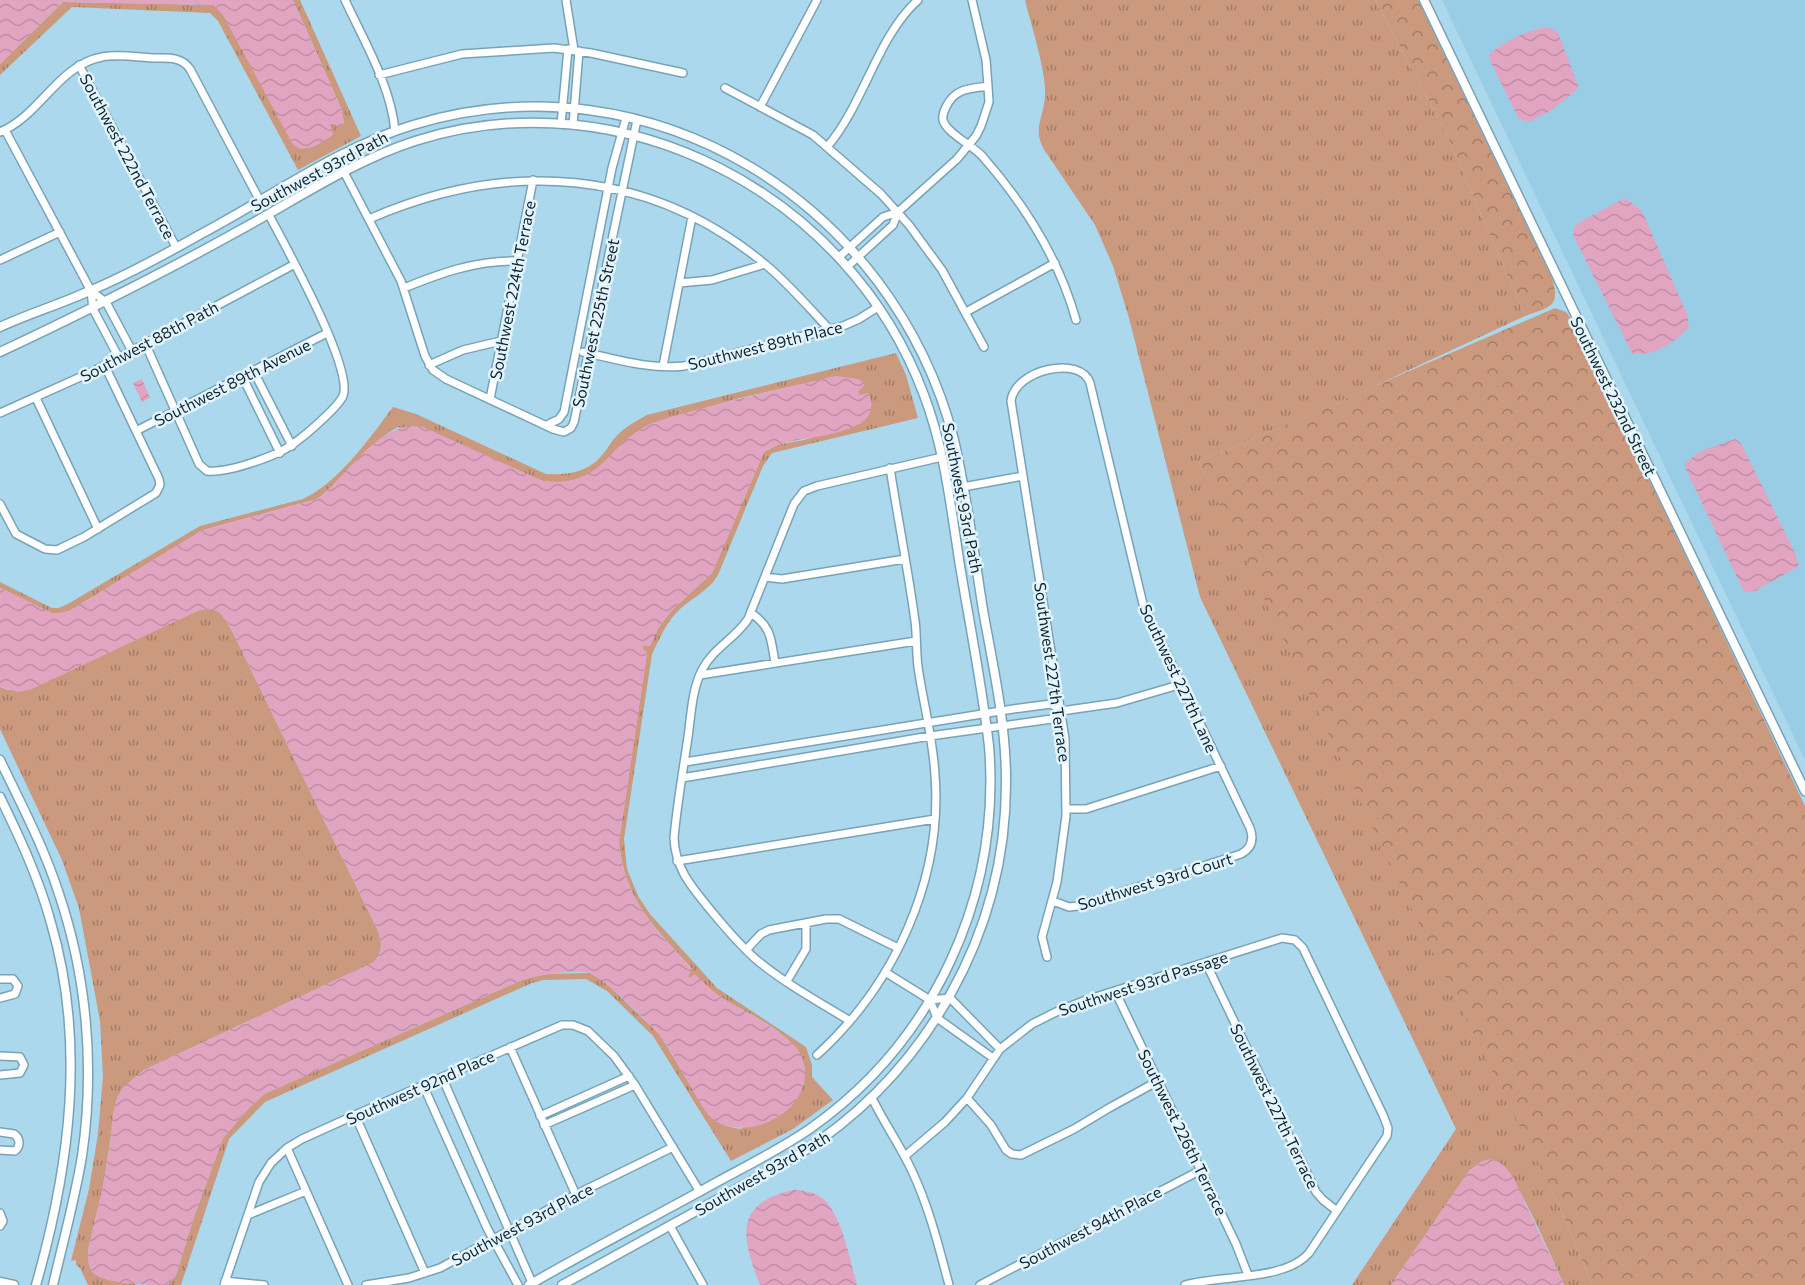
<svg xmlns="http://www.w3.org/2000/svg" width="1805" height="1285" viewBox="0 0 1805 1285" font-family="Commissioner,sans-serif">
	<style>
		.built { fill: #98cde5 }
		.grass { fill: url(#grass-tufts) }
		.forest { fill: url(#forest-crowns) }
		.water { fill: url(#water-waves) }
		.lines { fill: none; stroke-linecap: round; stroke-linejoin: round }
		.minor-casing { stroke: #78a3b7; stroke-width: 10 }
		.tertiary-casing { stroke: #78a3b7; stroke-width: 11 }
		.minor { stroke: #fff; stroke-width: 7 }
		.tertiary { stroke: #fff; stroke-width: 8 }
		.labels { text-anchor: middle; dominant-baseline: central; stroke-width: 5; stroke-linejoin: round; paint-order: stroke }
		.street-label { font-size: 16px; fill: #13242c; stroke: #e2f4fd }
	</style>
	<defs>
		<pattern id="grass-tufts" width="24" height="20" patternUnits="userSpaceOnUse" patternTransform="scale(1.5)"><rect width="24" height="20" fill="#cb997e"/><path d="M3 7l-1-3M5 7V3M7 7l1-3M15 17l-1-3M17 17v-4M19 17l1-3" fill="none" stroke="#a47d67"/></pattern>
		<pattern id="forest-crowns" width="20" height="18" patternUnits="userSpaceOnUse" patternTransform="scale(1.5)"><rect width="20" height="18" fill="#cb997e"/><path d="M2 6a3 3 0 1 1 6 0M12 15a3 3 0 1 1 6 0" fill="none" stroke="#a47d67"/></pattern>
		<pattern id="water-waves" width="16" height="10" patternUnits="userSpaceOnUse" patternTransform="scale(1.5)"><rect width="16" height="10" fill="#e1a5c2"/><path d="M0 5q4-4 8 0t8 0" fill="none" stroke="#c08ea7"/></pattern>
	</defs>
	<rect width="100%" height="100%" fill="#abd8ed"/>
	<path class="built" d="M 1442,0 L 1805,0 L 1805,760 Z"/>
	<path class="grass" d="M 293,0 L 300,0 L 361,136 L 298,170 L 218,21 L 210,13 L 72,7 L 0,75 L 0,64 L 63,2 L 214,5 L 331,124 L 344,123 L 341,108 Z
		M 1025,0 L 1375,0 L 1446,133 L 1525,316 L 1366,390 L 1199,462 L 1558,1203 L 1592,1285 L 1564,1285 C 1554,1263 1515,1170 1498,1162 C 1486,1156 1478,1164 1469,1171 L 1391,1285 L 1352,1285 L 1456,1129 L 1200,597 L 1129,318 L 1113,266 L 1095,225 L 1045,151 C 1032,130 1043,119 1045,97 C 1047,73 1031,25 1025,0 Z
		M 896,353 L 906,375 L 918,418 L 772,453 L 763,466 L 718,575 C 708,592 689,599 676,613 C 665,625 659,640 652,654 L 624,839 L 627,869 L 638,896 L 650,914 L 717,988 L 806,1047 L 812,1065 L 812,1077 L 833,1100 L 793,1129 L 731,1161 L 653,1036 L 607,991 L 586,979 L 544,980 L 532,983 L 265,1102 L 229,1139 L 181,1285 L 168,1285 L 176,1275 L 194,1217 L 223,1138 L 248,1109 L 264,1094 L 522,980 L 542,974 L 590,973 L 605,982 L 660,1035 L 708,1114 C 718,1124 727,1127 741,1129 L 805,1070 C 799,1032 745,1014 716,994 C 709,988 702,981 695,975 L 690,978 L 687,976 L 692,969 C 655,927 624,901 619,841 L 647,653 L 642,648 L 643,646 L 650,645 L 659,627 L 672,610 L 712,573 L 764,452 L 777,445 L 804,440 L 861,423 L 859,395 L 858,392 L 837,376 L 740,398 L 650,424 L 621,445 L 604,464 L 594,472 L 574,480 L 559,483 L 543,481 L 504,465 L 398,427 C 366,445 346,477 317,499 L 203,530 L 69,611 L 60,613 L 52,613 L 0,588 L 0,582 L 52,608 L 58,608 L 66,605 L 200,526 L 303,499 C 339,482 369,439 393,407 L 416,414 L 546,474 C 566,475 588,473 602,455 C 606,451 609,445 613,440 C 622,429 634,422 647,415 Z
		M 211,608 C 224,612 228,624 234,635 L 378,931 C 382,944 383,951 374,962 L 144,1070 L 123,1088 L 117,1098 L 103,1187 L 88,1250 L 89,1264 L 92,1272 L 118,1282 L 130,1282 L 137,1285 L 88,1285 L 80,1268 L 76,1265 L 76,1260 L 71,1261 L 89,1189 L 98,1134 L 103,1076 L 100,1021 L 79,908 L 62,860 L 0,729 L 0,687 L 8,690 L 200,610 Z"/>
	<path class="forest" d="M 1375,0 L 1418,0 L 1552,278 C 1561,307 1550,307 1525,316 L 1446,133 Z
		M 1555,308 L 1566,312 L 1575,324 L 1805,806 L 1805,1285 L 1592,1285 L 1558,1203 L 1416,918 L 1199,462 Z"/>
	<path class="water" d="M 0,0 L 293,0 L 341,108 L 344,123 L 338,127 L 333,123 L 331,124 L 333,135 L 314,147 L 300,149 L 293,145 L 223,15 L 214,5 L 63,2 L 0,64 Z
		M 1549,27 L 1558,33 L 1579,88 L 1552,110 L 1529,122 L 1519,119 L 1491,63 L 1489,55 C 1505,40 1527,30 1549,27 Z
		M 1625,198 L 1642,211 L 1687,314 L 1689,327 C 1677,341 1652,358 1632,353 L 1574,237 L 1573,228 L 1580,222 Z
		M 837,376 L 858,379 L 865,384 L 858,392 L 859,395 L 868,393 C 874,403 872,416 862,422 C 836,440 789,435 764,452 L 712,573 L 672,610 L 659,627 L 650,646 L 643,646 L 642,648 L 647,653 L 619,842 C 624,901 655,927 692,970 L 688,976 L 690,978 L 695,974 C 702,981 708,988 715,993 C 737,1009 794,1034 802,1057 C 819,1104 759,1141 719,1123 C 705,1117 697,1096 689,1084 C 680,1068 672,1052 661,1037 C 654,1027 601,976 590,973 C 573,969 539,975 522,980 L 264,1094 L 248,1109 L 223,1138 L 194,1217 L 176,1275 L 168,1285 C 150,1285 104,1285 92,1272 C 86,1264 88,1250 90,1241 C 98,1209 105,1178 110,1146 C 112,1130 111,1111 118,1096 C 124,1085 134,1078 144,1070 L 374,962 C 383,951 382,944 378,931 L 234,635 C 225,617 222,607 200,610 L 32,689 L 18,692 L 0,687 L 0,588 L 52,613 L 60,613 L 69,611 L 203,530 L 317,499 C 348,476 380,418 423,427 L 543,481 C 606,488 605,444 651,424 C 669,416 689,412 708,407 C 751,395 794,386 837,376 Z
		M 142,379 L 150,398 L 142,402 L 133,383 Z
		M 1735,439 L 1740,442 L 1743,447 L 1795,553 L 1799,566 L 1755,591 L 1744,592 L 1685,467 L 1685,463 L 1701,451 Z
		M 1491,1159 L 1503,1164 L 1513,1177 L 1564,1285 L 1391,1285 L 1469,1171 L 1480,1162 Z
		M 793,1190 C 802,1190 813,1192 821,1197 C 842,1212 850,1261 857,1285 L 760,1285 C 742,1239 732,1204 793,1190 Z"/>
	<g class="lines">
		<defs>
			<path id="minor" d="M 345,0 C 364,41 391,86 395,131
				M 566,0 L 574,50
				M 79,65 L 176,247
				M 379,75 L 462,54 L 554,48 L 591,53 L 683,73
				M 988,86 C 969,89 955,88 946,107 C 944,111 942,115 943,120 C 946,133 974,146 983,157 C 1025,205 1059,259 1076,320
				M 725,88 L 813,135 L 881,194 L 909,225 L 942,270 L 984,347
				M 760,107 L 817,0
				M 561,124 L 568,49
				M 573,125 L 579,51
				M 5,130 L 91,291 L 93,309 L 119,358
				M 0,132 C 40,116 58,65 102,57 C 118,54 136,57 152,58 C 167,58 181,56 190,69 L 260,201
				M 827,147 C 864,104 877,37 918,0
				M 344,172 L 401,281 L 425,356 L 433,370 L 446,379 L 553,429 L 564,432 L 571,428 L 574,422 L 637,120
				M 369,219 C 506,159 649,167 766,265 C 789,284 809,308 830,330
				M 839,257 L 883,217 L 898,212 L 957,159 L 976,136 L 981,126 L 989,102 L 988,86 L 986,60 L 972,0
				M 0,260 L 60,232
				M 847,267 L 893,225 L 898,212
				M 679,283 L 712,280 L 765,264
				M 404,288 C 441,273 477,260 518,261
				M 91,291 L 106,302 L 132,351
				M 966,312 L 1055,263
				M 145,343 L 199,464 L 207,471 C 229,473 281,455 297,441 C 308,433 338,407 343,396 C 354,368 284,244 269,215
				M 583,352 C 615,359 651,370 684,366 L 843,326 L 859,319 L 878,307
				M 429,365 L 463,350 L 501,341
				M 663,366 L 692,217
				M 254,372 L 292,446
				M 243,378 L 280,453
				M 36,398 L 98,529
				M 490,399 L 533,180
				M 0,413 L 96,370 L 295,264
				M 547,425 L 559,419 L 564,412 L 612,168 L 626,118
				M 136,431 L 327,333
				M 963,487 L 1023,476
				M 0,504 L 16,534 L 45,549 L 57,550 L 84,537 L 156,493 L 160,485 L 159,479 L 105,366
				M 765,577 L 782,579 L 905,559
				M 751,613 C 772,627 771,640 775,663
				M 700,675 L 916,641
				M 685,762 L 1013,709 L 1051,704 L 1061,711
				M 682,778 L 930,736 L 1052,719 L 1061,711 L 1117,703 L 1182,684
				M 1066,809 L 1086,809 L 1221,766
				M 677,861 L 935,819
				M 746,950 L 761,934 L 769,930 L 826,919 L 839,919 L 898,948
				M 1047,957 L 1042,937 L 1057,882 L 1066,816 L 1065,739 L 1011,401 C 1015,369 1081,355 1090,383 L 1143,604 L 1250,828 C 1254,839 1252,848 1241,854 L 1078,906 L 1069,907 L 1053,901
				M 1206,963 L 1316,1192 L 1323,1200 L 1337,1211
				M 885,972 L 930,1000
				M 0,979 L 13,979 L 18,986 L 15,994 L 0,998
				M 787,981 L 806,949 L 806,923
				M 1115,991 L 1236,1244 L 1248,1275
				M 930,1000 L 950,998 L 1000,1049
				M 930,1000 L 937,1018 L 993,1058
				M 850,1021 C 819,1002 786,984 758,961 C 739,945 723,925 708,907 C 690,885 675,867 674,838 C 677,804 683,771 688,737 C 691,716 692,689 702,670 C 714,647 735,639 748,619 L 794,504 L 804,491 L 817,486 L 942,457
				M 510,1047 L 576,1195
				M 817,1055 C 894,985 943,880 935,775 C 933,738 923,702 918,667 C 916,651 917,636 915,621 C 908,570 898,519 890,468
				M 0,1056 L 20,1057 L 24,1065 L 20,1073 L 0,1075
				M 442,1077 L 533,1285
				M 423,1085 L 487,1228 L 518,1285
				M 872,1098 C 884,1123 900,1145 912,1171 C 929,1207 939,1247 949,1285
				M 967,1098 L 991,1125 L 1006,1150 L 1012,1154 L 1021,1155 L 1074,1129 L 1109,1108 L 1158,1081
				M 355,1115 L 425,1273
				M 540,1116 L 629,1076
				M 544,1125 L 635,1085
				M 0,1132 L 14,1134 C 20,1138 21,1146 15,1151 L 0,1150
				M 287,1148 L 348,1285
				M 905,1156 L 945,1122 L 967,1098 L 1000,1049 L 1032,1024 L 1056,1012 L 1086,1000 L 1282,938 L 1295,940 L 1303,948 L 1383,1115 L 1388,1128 L 1387,1136 L 1309,1253 C 1285,1281 1220,1275 1185,1285
				M 0,1213 L 3,1221 L 0,1226
				M 248,1215 L 306,1191
				M 670,1226 L 703,1285
				M 225,1281 L 264,1285
				M 224,1285 L 259,1182 L 271,1163 L 287,1148 L 302,1139 L 355,1115 L 562,1025 L 573,1025 L 588,1031 L 614,1056 L 635,1085 L 700,1192
				M 366,1285 L 409,1278 L 440,1268 L 581,1192 L 673,1147
				M 980,1285 L 1201,1170"/>
			<path id="tertiary" d="M 1424,0 L 1805,791
				M 0,327 C 28,314 58,305 87,292 C 126,276 164,255 201,234 C 269,198 340,147 413,125 C 652,52 893,204 954,440 C 967,496 974,553 983,610 C 993,666 1006,723 1006,780 C 1007,933 926,1074 798,1155 L 562,1285
				M 0,352 C 81,314 161,274 240,230 C 297,199 353,161 415,141 C 623,75 849,194 924,395 C 945,450 951,509 960,566 C 970,626 982,686 989,746 C 1001,896 934,1041 811,1128 C 781,1149 748,1165 717,1182 C 654,1217 591,1249 529,1285
				M 0,760 C 21,804 44,847 59,894 C 87,977 95,1068 82,1156 C 75,1199 63,1242 53,1285
				M 0,797 C 20,838 39,879 51,923 C 86,1043 70,1166 36,1285
				M 0,1282 L 14,1285"/>
		</defs>
		<use href="#minor" class="minor-casing"/>
		<use href="#tertiary" class="tertiary-casing"/>
		<use href="#minor" class="minor"/>
		<use href="#tertiary" class="tertiary"/>
	</g>
	<g class="labels">
		<g class="street-label">
			<text transform="translate(128 156) rotate(62)">Southwest 222nd Terrace</text>
			<text transform="translate(319 171) rotate(-28)">Southwest 93rd Path</text>
			<text transform="translate(512 290) rotate(-79)">Southwest 224th Terrace</text>
			<text transform="translate(595 323) rotate(-78)">Southwest 225th Street</text>
			<text transform="translate(149 341) rotate(-28)">Southwest 88th Path</text>
			<text transform="translate(765 345) rotate(-14)">Southwest 89th Place</text>
			<text transform="translate(232 382) rotate(-27)">Southwest 89th Avenue</text>
			<text transform="translate(1614 396) rotate(64)">Southwest 232nd Street</text>
			<text transform="translate(963 498) rotate(79)">Southwest 93rd Path</text>
			<text transform="translate(1053 672) rotate(82)">Southwest 227th Terrace</text>
			<text transform="translate(1179 678) rotate(65)">Southwest 227th Lane</text>
			<text transform="translate(1155 881) rotate(-17)">Southwest 93rd Court</text>
			<text transform="translate(1143 983) rotate(-18)">Southwest 93rd Passage</text>
			<text transform="translate(420 1087) rotate(-24)">Southwest 92nd Place</text>
			<text transform="translate(1275 1106) rotate(64)">Southwest 227th Terrace</text>
			<text transform="translate(1183 1132) rotate(64)">Southwest 226th Terrace</text>
			<text transform="translate(762 1173) rotate(-30)">Southwest 93rd Path</text>
			<text transform="translate(522 1224) rotate(-28)">Southwest 93rd Place</text>
			<text transform="translate(1090 1227) rotate(-28)">Southwest 94th Place</text>
		</g>
	</g>
</svg>
